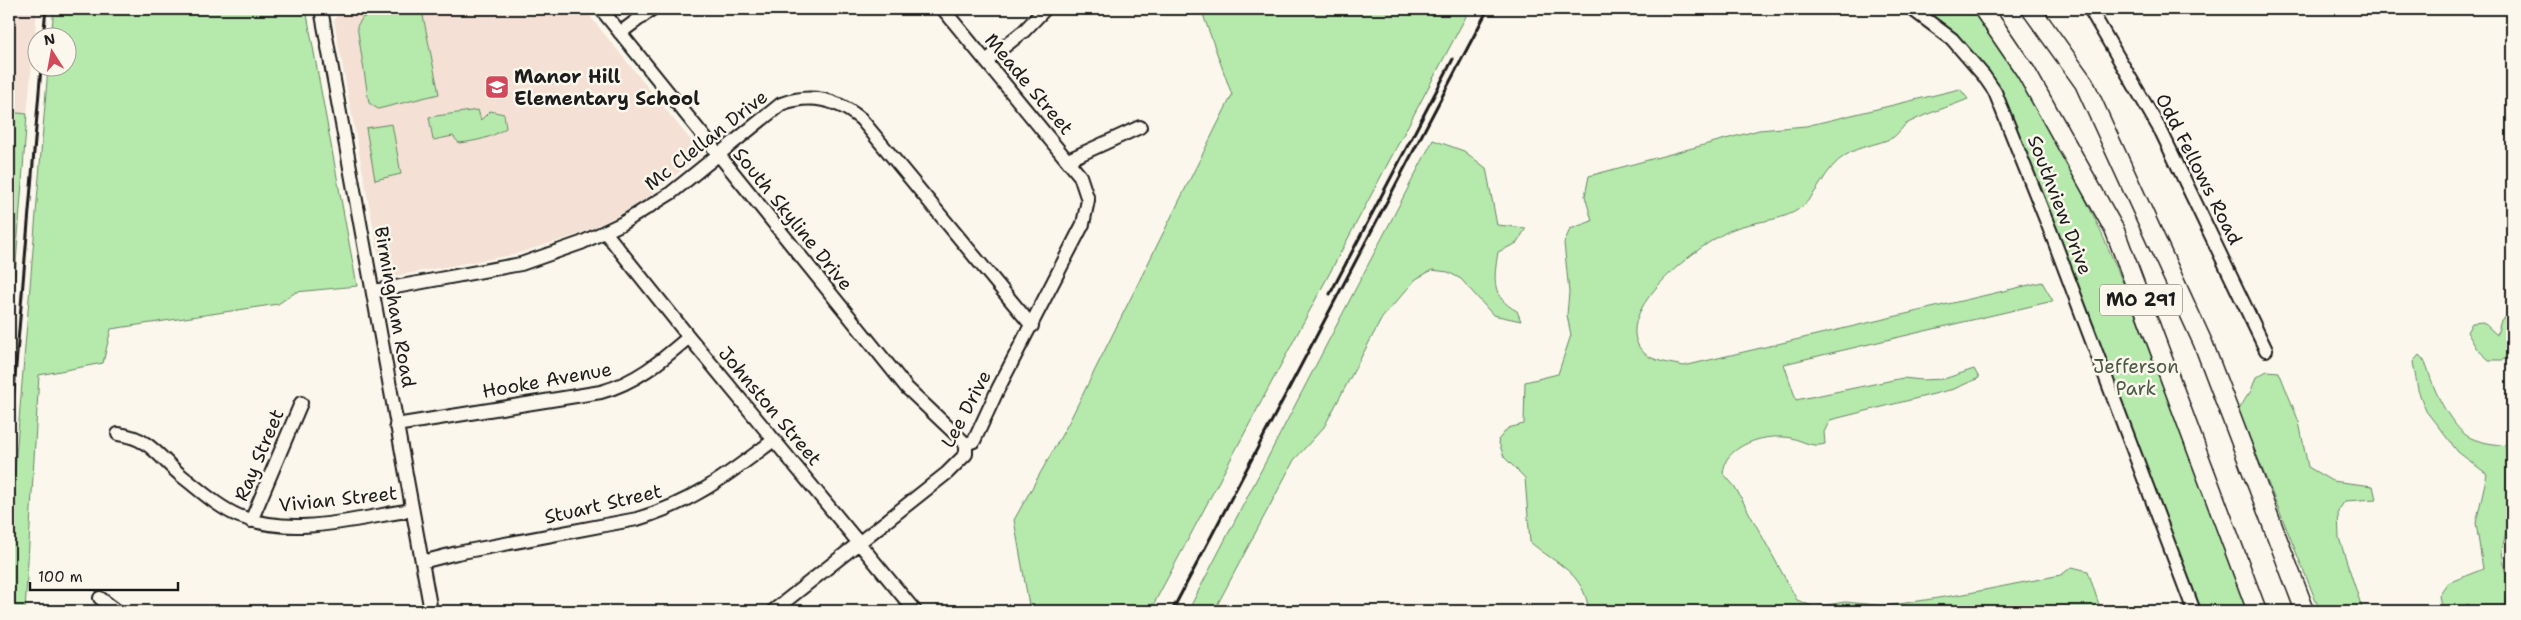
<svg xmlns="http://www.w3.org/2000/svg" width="2521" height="620" viewBox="0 0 2521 620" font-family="'Shantell Sans',sans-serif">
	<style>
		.built { fill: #f4e0d4 }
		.green { fill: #b5eaac; stroke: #688364 }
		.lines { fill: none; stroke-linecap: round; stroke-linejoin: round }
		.minor-casing { stroke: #1c1c1c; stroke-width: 16 }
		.highway-casing { stroke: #1c1c1c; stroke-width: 21 }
		.minor { stroke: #fbf7ec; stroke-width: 12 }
		.highway { stroke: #fbf7ec; stroke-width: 18 }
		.rail { stroke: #1c1c1c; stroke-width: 3 }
		.labels { text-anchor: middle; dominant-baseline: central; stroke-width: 5; stroke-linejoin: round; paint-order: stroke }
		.shield { fill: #fbf7ec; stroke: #5f5e5a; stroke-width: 1 }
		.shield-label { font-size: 18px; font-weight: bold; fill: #1c1c1c }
		.poi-label { font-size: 19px; font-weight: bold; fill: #1c1c1c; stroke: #fbf7ec; text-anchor: start }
		.street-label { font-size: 19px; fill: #1c1c1c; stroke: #fbf7ec }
		.park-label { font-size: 19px; fill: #4a5a47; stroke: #fbf7ec }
	</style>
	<rect width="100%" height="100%" fill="#fbf7ec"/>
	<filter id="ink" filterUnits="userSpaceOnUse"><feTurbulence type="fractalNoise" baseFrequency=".02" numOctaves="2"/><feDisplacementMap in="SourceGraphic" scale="10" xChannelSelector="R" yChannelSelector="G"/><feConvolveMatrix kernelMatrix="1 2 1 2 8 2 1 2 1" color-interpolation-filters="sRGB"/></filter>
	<g filter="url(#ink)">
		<path class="built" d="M 9,9 L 37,9 L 27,114 L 9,112 Z
			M 367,9 L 584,9 L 702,154 L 644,200 L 619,215 L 577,235 L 512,255 L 383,278 L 334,21 L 338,14 Z"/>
		<path class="green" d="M 54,9 L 306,9 L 357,286 L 296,292 L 278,304 L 111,329 L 103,363 L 39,375 L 25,611 L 9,611 L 9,541 L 48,68 L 68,68 L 68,38 L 51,37 Z
			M 1201,9 L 1470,9 L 1150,611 L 1030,611 L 1014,520 L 1069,422 L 1232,95 Z
			M 1923,9 L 1972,9 C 2034,95 2085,189 2125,288 L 2249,611 L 2201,611 L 2005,98 L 1981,62 Z
			M 422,11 L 439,94 L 378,109 L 369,103 L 357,26 L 363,17 Z
			M 1960,89 L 1968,99 C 1949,107 1927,113 1908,123 C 1902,126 1899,134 1892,138 C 1877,145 1859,146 1846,155 C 1823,168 1819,197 1796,211 C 1777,222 1751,221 1731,230 C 1700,244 1609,311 1642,351 C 1652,362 1671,363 1684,366 L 2042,282 L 2053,301 L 1784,364 L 1796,400 L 1903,378 L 1922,380 L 1944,379 L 1974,369 L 1979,378 L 1954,389 L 1830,420 L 1824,432 L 1825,444 C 1812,448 1804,441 1791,438 C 1771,434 1741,440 1727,459 C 1725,462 1724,469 1723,473 L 1735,487 L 1797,600 L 1814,607 L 1845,602 L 1886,606 L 1964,594 L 2061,575 L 2072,567 L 2088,571 L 2101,611 L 1589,611 C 1583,571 1558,566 1530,542 L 1525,478 L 1504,457 L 1498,440 L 1508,428 L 1524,424 L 1525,382 L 1558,374 L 1571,335 L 1567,315 L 1569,292 L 1564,243 L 1570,229 L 1592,221 L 1585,196 L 1589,176 L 1759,130 L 1806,126 Z
			M 478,110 L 481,120 L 490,111 L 504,114 L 506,128 C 491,138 477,141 459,143 L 453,136 L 433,140 L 429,117 Z
			M 9,112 L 27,114 L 9,359 Z
			M 392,124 L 401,174 L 375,180 L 366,128 Z
			M 1433,140 L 1464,151 L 1486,168 L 1497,225 L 1526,228 L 1517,243 L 1498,252 C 1494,278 1490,297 1517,311 L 1521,321 L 1493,315 L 1461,279 L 1448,272 L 1432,270 L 1416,279 L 1382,318 L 1324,427 L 1294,460 L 1214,611 L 1188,611 Z
			M 2509,314 L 2512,314 L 2512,356 L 2502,360 L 2489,360 L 2477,349 L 2467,332 L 2472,323 L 2483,322 L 2497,335 L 2501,320 Z
			M 2419,355 C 2428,363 2428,372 2432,382 C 2438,399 2455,431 2471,438 C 2484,444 2498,444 2512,447 L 2512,501 L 2502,551 L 2505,571 L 2510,583 L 2505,611 L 2468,611 L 2469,604 L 2449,610 L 2441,605 L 2439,596 L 2448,583 L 2483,569 L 2476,523 L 2487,474 L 2458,452 L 2426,411 L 2418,390 L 2413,362 Z
			M 2267,371 L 2279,372 L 2299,422 L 2308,467 L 2332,481 L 2373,486 L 2376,499 L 2345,501 L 2338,511 L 2339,538 L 2363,611 L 2320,611 L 2238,409 L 2251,391 L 2256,377 Z"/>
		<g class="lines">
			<defs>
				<path id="minor" d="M 321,9 L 431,611
					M 601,9 L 907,388 L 966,444
					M 943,9 L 1080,176 L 1088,200 L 1083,224 L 998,389 L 974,441 L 966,444
					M 1912,9 L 1952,39 L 1984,76 L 1995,92 L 2050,230 L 2194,611
					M 2090,9 L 2162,133 L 2266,350
					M 620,33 L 652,9
					M 986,61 L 1024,31 L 1045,9
					M 1068,160 L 1140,127
					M 605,232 L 689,337 L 915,611
					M 374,291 L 521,264 L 581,243 L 621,224 L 671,193 L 781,104 C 810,93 837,99 861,119 L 1032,326
					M 396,425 L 601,392 C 637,382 661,361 689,337
					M 118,434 C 151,438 159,458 183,477 C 201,491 218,507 239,516 C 292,538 358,518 412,510
					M 251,521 L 301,403
					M 422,562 L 457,553 L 637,519 C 694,502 727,475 774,440
					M 100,598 L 117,611
					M 773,611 L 947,473 L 966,454 L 966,444"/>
				<path id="highway" d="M 1983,9 L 2026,72 L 2115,231 L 2257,611
					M 2031,9 L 2084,83 L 2203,343 L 2305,611"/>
			</defs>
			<use href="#minor" class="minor-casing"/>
			<use href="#highway" class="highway-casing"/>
			<use href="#minor" class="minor"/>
			<use href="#highway" class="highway"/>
			<path class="rail" d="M 43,38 L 46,9
				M 1330,294 L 1453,59
				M 9,449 L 41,68
				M 1172,611 L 1488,9"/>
		</g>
	</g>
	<defs>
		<symbol id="school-square" viewBox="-11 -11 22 22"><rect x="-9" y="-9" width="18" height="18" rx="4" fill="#d1495b" stroke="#fbf7ec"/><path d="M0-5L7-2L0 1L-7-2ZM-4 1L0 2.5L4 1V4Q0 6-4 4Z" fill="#fff"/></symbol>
	</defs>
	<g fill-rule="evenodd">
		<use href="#school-square" x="483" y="73" width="28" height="28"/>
	</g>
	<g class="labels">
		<rect class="shield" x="2100" y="284.5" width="82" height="31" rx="4"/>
		<g class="shield-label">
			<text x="2141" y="300">MO 291</text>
		</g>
		<g class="poi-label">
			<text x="514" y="76">Manor Hill<tspan x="514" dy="22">Elementary School</tspan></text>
		</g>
		<g class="street-label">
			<text transform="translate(1029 84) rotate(50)">Meade Street</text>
			<text transform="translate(706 140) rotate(-38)">Mc Clellan Drive</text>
			<text transform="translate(2199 169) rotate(63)">Odd Fellows Road</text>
			<text transform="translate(2060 205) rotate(69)">Southview Drive</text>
			<text transform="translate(793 219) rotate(51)">South Skyline Drive</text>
			<text transform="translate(395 307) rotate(80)">Birmingham Road</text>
			<text transform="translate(547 380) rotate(-10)">Hooke Avenue</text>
			<text transform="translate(770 406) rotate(50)">Johnston Street</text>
			<text transform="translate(966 409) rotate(-62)">Lee Drive</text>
			<text transform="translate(259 455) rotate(-67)">Ray Street</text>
			<text transform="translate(338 499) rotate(-6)">Vivian Street</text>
			<text transform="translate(603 504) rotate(-13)">Stuart Street</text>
		</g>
		<g class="park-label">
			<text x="2136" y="366">Jefferson<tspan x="2136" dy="22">Park</tspan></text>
		</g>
	</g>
	<rect width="2521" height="620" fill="none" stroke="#fbf7ec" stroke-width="30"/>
	<rect x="15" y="15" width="2491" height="590" fill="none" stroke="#1c1c1c" stroke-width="2" filter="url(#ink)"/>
	<g transform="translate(52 52) rotate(349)"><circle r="24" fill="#fbf7ec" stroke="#a29f99"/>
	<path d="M0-4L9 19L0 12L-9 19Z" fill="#d1495b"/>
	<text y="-8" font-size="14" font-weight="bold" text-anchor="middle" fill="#1c1c1c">N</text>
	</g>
	<path d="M30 582v8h148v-8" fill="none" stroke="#1c1c1c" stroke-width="2.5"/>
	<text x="38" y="582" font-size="15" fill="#1c1c1c" stroke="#fbf7ec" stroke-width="4" paint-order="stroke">100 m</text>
</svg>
